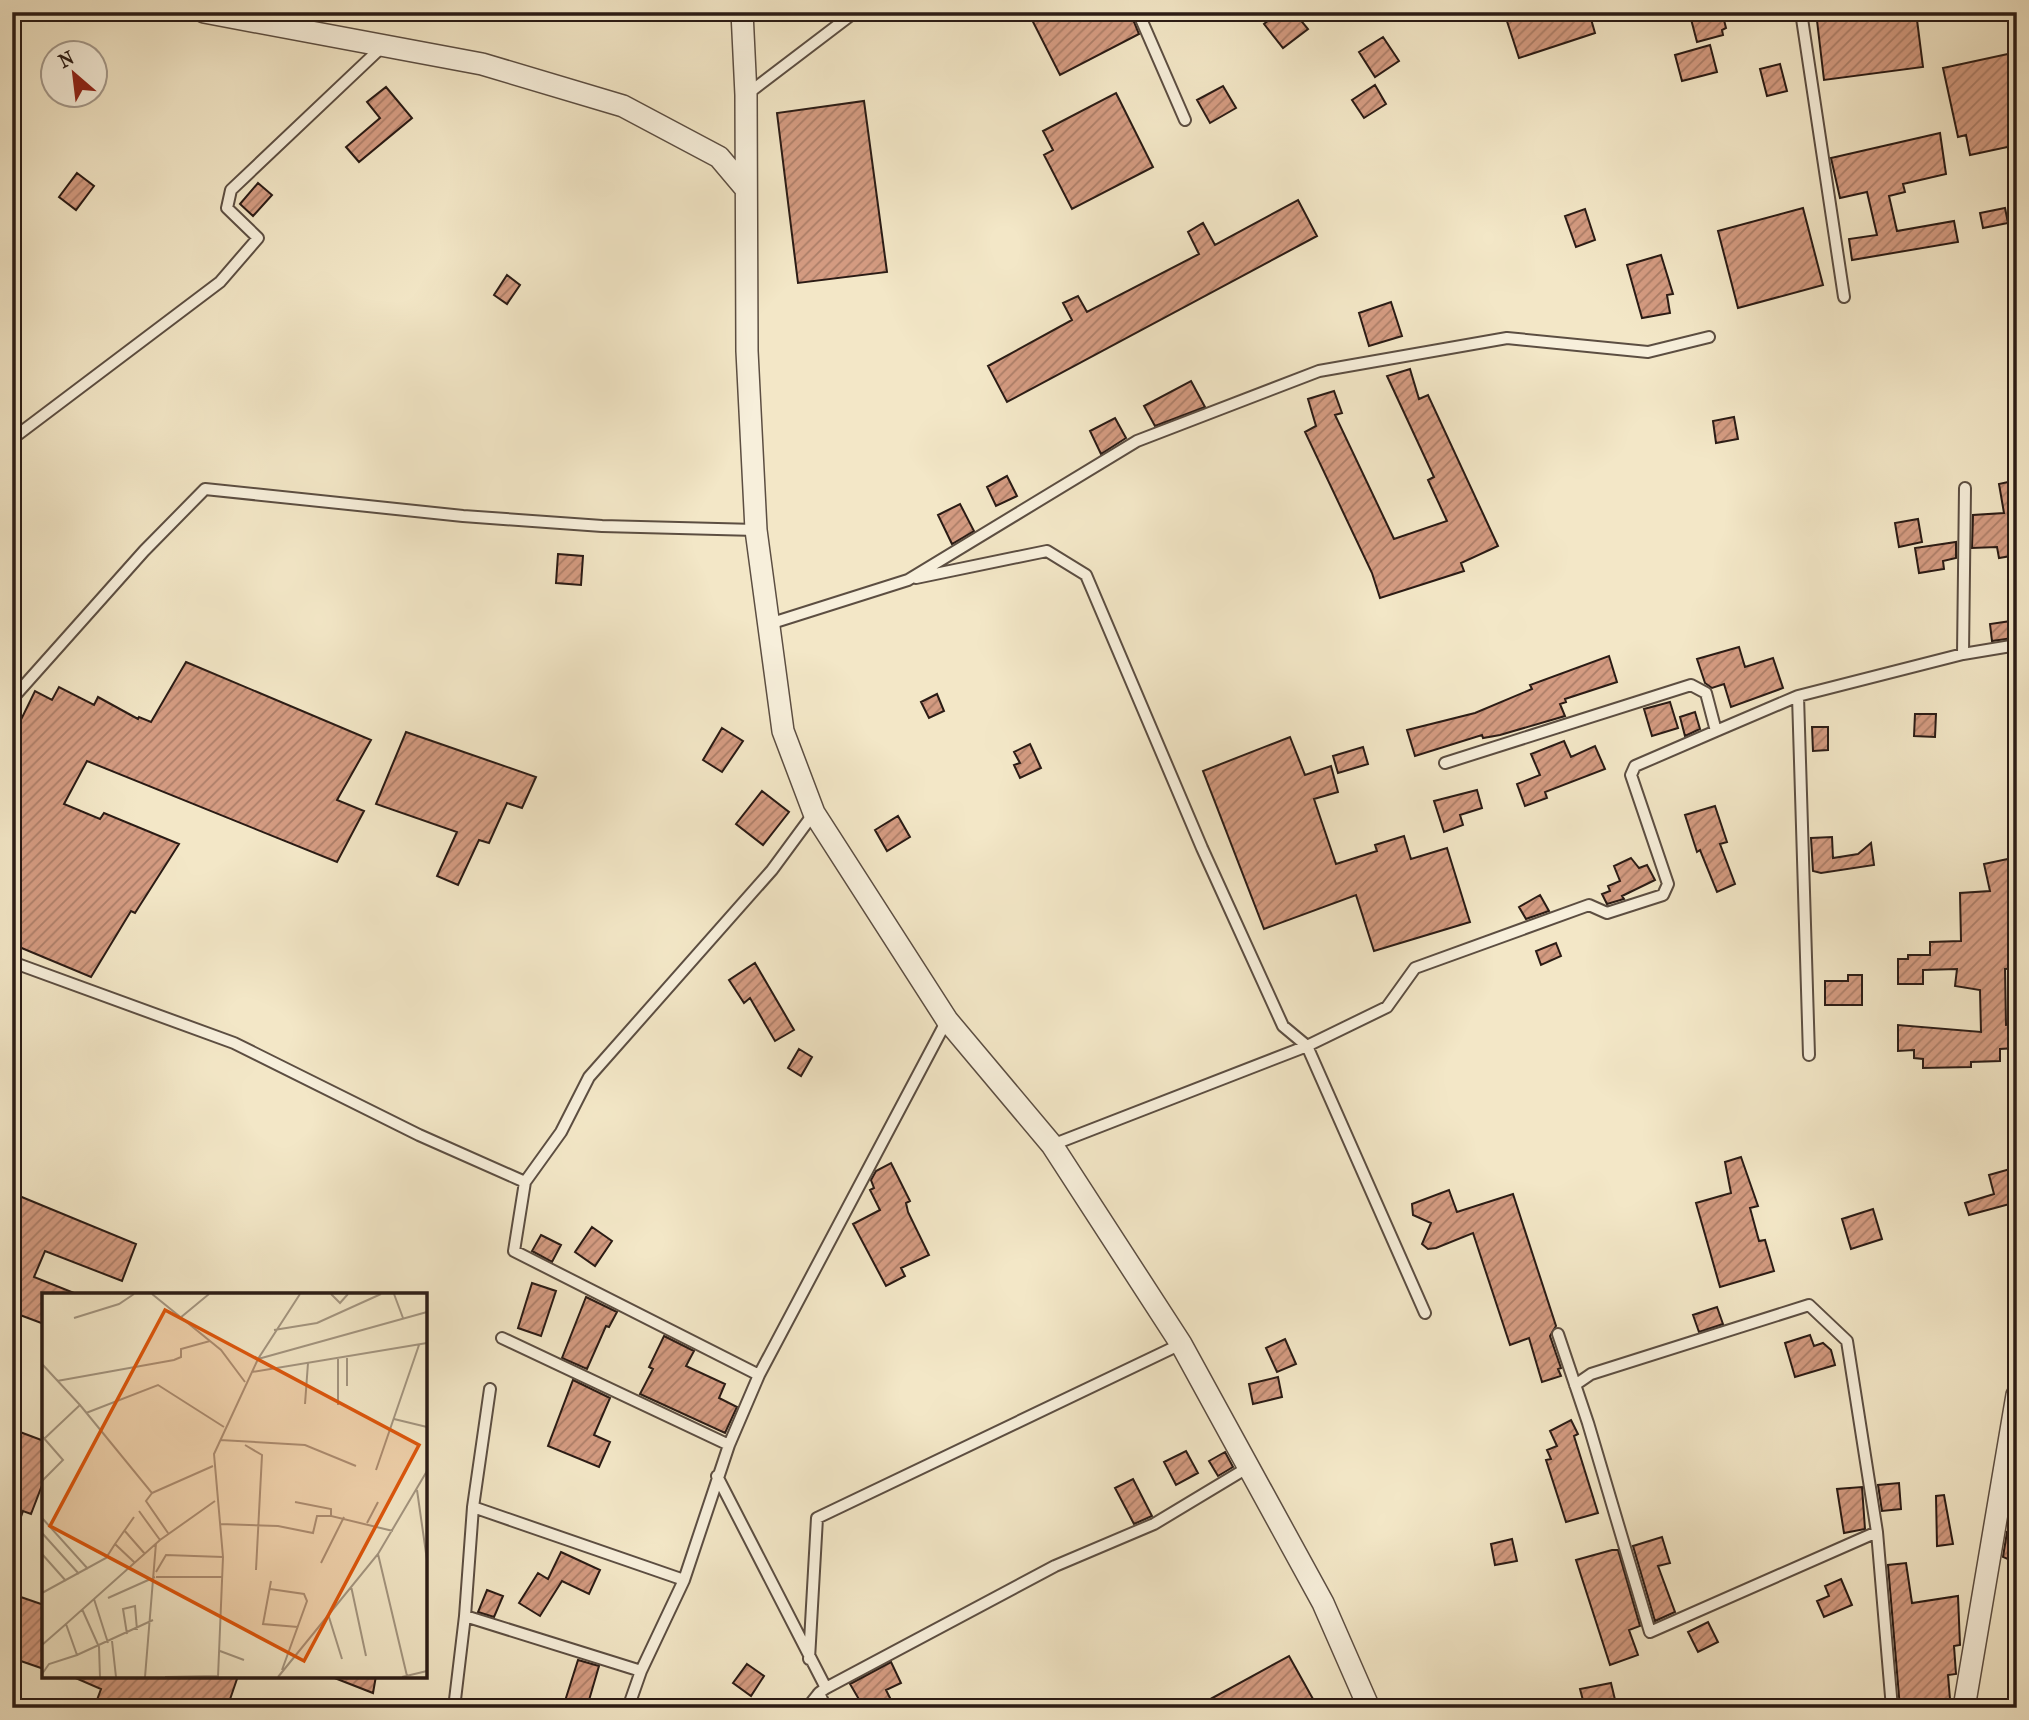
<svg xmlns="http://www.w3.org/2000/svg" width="2029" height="1720" viewBox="0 0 2029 1720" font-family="'IM FELL French Canon',serif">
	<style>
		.building { fill: url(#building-hatch); stroke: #2a1b15; stroke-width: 2 }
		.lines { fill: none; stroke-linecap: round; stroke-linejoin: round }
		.lane-casing { stroke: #5c4e42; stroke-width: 14 }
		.street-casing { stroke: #5c4e42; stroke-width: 24 }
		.lane { stroke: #f7efdb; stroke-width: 10 }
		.street { stroke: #f7efdb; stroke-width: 21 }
		.inset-road { fill: none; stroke: #a39580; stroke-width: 2 }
		.view { fill: #de560c; fill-opacity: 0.15; stroke: #de560c; stroke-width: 3.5 }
		.inset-edge { fill: none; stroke: #2a1b15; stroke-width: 3.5 }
	</style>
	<defs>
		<pattern id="building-hatch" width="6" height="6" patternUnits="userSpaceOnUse" patternTransform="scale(1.75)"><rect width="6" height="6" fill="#d49b81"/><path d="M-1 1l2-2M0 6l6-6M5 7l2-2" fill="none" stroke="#ac7e68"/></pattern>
	</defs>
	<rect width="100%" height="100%" fill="#f3e7c7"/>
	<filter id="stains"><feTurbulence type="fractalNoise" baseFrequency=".00286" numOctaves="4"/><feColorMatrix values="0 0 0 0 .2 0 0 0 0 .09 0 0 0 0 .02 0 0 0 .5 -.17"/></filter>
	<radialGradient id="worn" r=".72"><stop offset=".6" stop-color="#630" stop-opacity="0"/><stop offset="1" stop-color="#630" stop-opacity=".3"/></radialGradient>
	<path class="building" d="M 1028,12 L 1130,12 L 1139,34 L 1060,75 Z
		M 1279,12 L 1294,12 L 1308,29 L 1283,48 L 1264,24 Z
		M 1504,12 L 1589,12 L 1595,33 L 1519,58 Z
		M 1695,12 L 1722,12 L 1726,28 L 1722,30 L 1723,35 L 1697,42 L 1691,19 L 1696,18 Z
		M 1816,12 L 1916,12 L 1923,67 L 1824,80 Z
		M 1383,37 L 1399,61 L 1375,77 L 1359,52 Z
		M 1710,45 L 1717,72 L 1682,81 L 1675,55 Z
		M 2017,52 L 2017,145 L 1970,155 L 1966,135 L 1958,137 L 1943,68 Z
		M 1780,64 L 1787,91 L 1767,96 L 1760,69 Z
		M 1375,85 L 1386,104 L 1364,118 L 1352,100 Z
		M 1223,86 L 1236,108 L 1210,123 L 1197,100 Z
		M 386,87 L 412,118 L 359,162 L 346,147 L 380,118 L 367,102 Z
		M 1116,93 L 1153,167 L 1072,209 L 1044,155 L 1053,150 L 1043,131 Z
		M 864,101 L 887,272 L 798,283 L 777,113 Z
		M 1940,133 L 1946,174 L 1903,184 L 1905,192 L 1889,196 L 1897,231 L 1954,221 L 1958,242 L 1852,260 L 1849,239 L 1877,235 L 1867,192 L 1840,198 L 1831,158 Z
		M 77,173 L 94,186 L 76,210 L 59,197 Z
		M 258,183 L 272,195 L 253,216 L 240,204 Z
		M 1298,200 L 1317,236 L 1007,402 L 988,366 L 1072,320 L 1063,303 L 1078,296 L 1087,312 L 1199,254 L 1188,232 L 1203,223 L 1215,245 Z
		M 1803,208 L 1823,285 L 1738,308 L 1718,231 Z
		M 2005,208 L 2008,223 L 1983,228 L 1980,213 Z
		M 1585,209 L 1595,240 L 1576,247 L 1565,216 Z
		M 1661,255 L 1673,294 L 1667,295 L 1670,313 L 1642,318 L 1627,265 Z
		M 507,275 L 520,285 L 507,304 L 494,295 Z
		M 1391,302 L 1402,336 L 1369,346 L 1359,313 Z
		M 1410,369 L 1419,399 L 1428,395 L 1498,546 L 1461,563 L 1464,571 L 1380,598 L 1372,573 L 1305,432 L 1316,426 L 1308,399 L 1334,391 L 1342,413 L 1335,415 L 1394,539 L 1447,521 L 1428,480 L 1434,477 L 1387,376 Z
		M 1191,381 L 1205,407 L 1155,426 L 1144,406 Z
		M 1734,417 L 1738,439 L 1716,443 L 1713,421 Z
		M 1115,418 L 1126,438 L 1101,454 L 1090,431 Z
		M 1007,476 L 1017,496 L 996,506 L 987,487 Z
		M 2017,480 L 2017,555 L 1999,558 L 1997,547 L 1972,548 L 1973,515 L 2004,513 L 1999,484 Z
		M 960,504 L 974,531 L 952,544 L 938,515 Z
		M 1918,519 L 1922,542 L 1899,547 L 1895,523 Z
		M 1956,542 L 1956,558 L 1943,561 L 1944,569 L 1919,573 L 1915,548 Z
		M 558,554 L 583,556 L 581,585 L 556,583 Z
		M 2011,621 L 2013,638 L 1992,641 L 1990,624 Z
		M 1739,647 L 1745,667 L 1773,658 L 1783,688 L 1731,707 L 1724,684 L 1712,688 L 1705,683 L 1697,659 Z
		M 1609,656 L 1617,682 L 1565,699 L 1566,702 L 1560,704 L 1565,716 L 1500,735 L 1483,738 L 1482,735 L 1415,756 L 1407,730 L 1475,713 L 1532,689 L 1530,685 Z
		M 186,662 L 371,740 L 337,800 L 364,811 L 337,862 L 87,761 L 64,804 L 100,819 L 104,813 L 179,844 L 135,913 L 131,911 L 91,977 L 12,944 L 12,878 L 19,866 L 12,863 L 12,738 L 35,691 L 52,700 L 59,687 L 94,705 L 98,697 L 138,719 L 139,717 L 151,722 Z
		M 937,694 L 944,711 L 929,718 L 921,702 Z
		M 1670,702 L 1678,728 L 1652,736 L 1644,709 Z
		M 1695,712 L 1700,729 L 1685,736 L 1680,717 Z
		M 1915,714 L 1936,714 L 1935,737 L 1914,736 Z
		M 1812,727 L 1828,727 L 1828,750 L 1813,751 Z
		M 722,728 L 743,741 L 722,772 L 703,760 Z
		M 406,732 L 536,777 L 522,808 L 507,803 L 489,843 L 479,840 L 458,885 L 437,876 L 457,832 L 376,804 Z
		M 1290,737 L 1305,775 L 1331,766 L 1338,792 L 1314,799 L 1336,864 L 1377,851 L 1375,845 L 1404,836 L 1411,859 L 1447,848 L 1470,922 L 1374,951 L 1356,895 L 1264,929 L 1203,771 Z
		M 1564,741 L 1571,757 L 1595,746 L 1605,769 L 1545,792 L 1547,798 L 1525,806 L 1517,784 L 1540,775 L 1531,754 Z
		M 1030,744 L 1041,768 L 1020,778 L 1014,765 L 1020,763 L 1014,752 Z
		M 1363,747 L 1368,764 L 1338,773 L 1333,756 Z
		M 1477,790 L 1482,808 L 1460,815 L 1463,825 L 1444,832 L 1434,801 Z
		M 762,791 L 789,812 L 763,845 L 736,824 Z
		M 1715,806 L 1727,842 L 1720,844 L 1735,884 L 1717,892 L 1700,850 L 1697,852 L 1685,815 Z
		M 898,816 L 910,837 L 887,851 L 875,830 Z
		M 1832,837 L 1833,858 L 1858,854 L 1871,843 L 1874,865 L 1821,873 L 1813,871 L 1811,838 Z
		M 2017,857 L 2017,879 L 2009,881 L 2012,907 L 2017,906 L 2017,968 L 2005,969 L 2006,1025 L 2016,1024 L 2016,1048 L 2000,1049 L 2000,1061 L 1971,1062 L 1971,1067 L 1923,1068 L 1923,1059 L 1914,1058 L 1914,1050 L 1898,1051 L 1898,1025 L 1981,1032 L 1980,990 L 1955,986 L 1957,969 L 1923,970 L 1923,984 L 1898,984 L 1898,959 L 1908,959 L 1908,955 L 1930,955 L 1930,942 L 1961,941 L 1960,893 L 1990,891 L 1984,864 Z
		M 1631,858 L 1639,868 L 1647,865 L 1655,880 L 1622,896 L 1624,899 L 1607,904 L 1602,894 L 1610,891 L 1608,886 L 1620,881 L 1614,866 Z
		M 1540,895 L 1549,911 L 1526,919 L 1519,907 Z
		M 1556,943 L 1561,956 L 1541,965 L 1536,951 Z
		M 755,963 L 794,1030 L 775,1041 L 750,998 L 744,1003 L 729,980 Z
		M 1848,975 L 1862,975 L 1862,1005 L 1825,1005 L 1825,981 L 1848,981 Z
		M 799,1049 L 812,1057 L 801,1076 L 788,1068 Z
		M 1741,1157 L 1758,1206 L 1750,1208 L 1759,1241 L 1765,1240 L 1774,1271 L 1720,1287 L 1696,1203 L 1731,1193 L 1725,1162 Z
		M 891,1163 L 910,1201 L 906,1203 L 908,1212 L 929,1255 L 901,1268 L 905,1276 L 886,1286 L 853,1224 L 880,1210 L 870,1190 L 874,1188 L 871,1180 L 876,1171 Z
		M 2017,1167 L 2017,1202 L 1969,1215 L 1965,1203 L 1994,1194 L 1989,1175 Z
		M 1449,1190 L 1457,1212 L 1513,1194 L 1556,1326 L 1550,1336 L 1561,1368 L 1558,1369 L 1561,1376 L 1542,1382 L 1529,1338 L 1510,1345 L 1473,1233 L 1436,1248 L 1428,1249 L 1422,1244 L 1431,1223 L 1413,1215 L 1412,1204 Z
		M 12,1193 L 136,1244 L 122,1281 L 45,1251 L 34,1277 L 79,1295 L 44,1295 L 44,1324 L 12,1312 Z
		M 1873,1209 L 1882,1239 L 1851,1249 L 1842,1219 Z
		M 592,1227 L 612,1241 L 595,1266 L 575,1252 Z
		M 541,1235 L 561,1245 L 552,1262 L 532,1251 Z
		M 532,1283 L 556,1291 L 541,1336 L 518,1328 Z
		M 586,1297 L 617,1312 L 609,1327 L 606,1326 L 587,1369 L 562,1358 Z
		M 1717,1307 L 1723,1324 L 1699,1332 L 1693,1315 Z
		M 1810,1335 L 1814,1346 L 1823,1343 L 1831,1350 L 1835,1365 L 1795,1377 L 1785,1343 Z
		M 664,1336 L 694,1351 L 686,1366 L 725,1384 L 719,1398 L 737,1407 L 725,1433 L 640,1394 L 653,1369 L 649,1367 Z
		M 1285,1339 L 1296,1364 L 1277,1372 L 1266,1348 Z
		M 1278,1377 L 1282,1397 L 1253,1404 L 1249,1384 Z
		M 573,1380 L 610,1398 L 594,1435 L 610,1442 L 599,1467 L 548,1446 Z
		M 1571,1420 L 1578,1434 L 1574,1436 L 1598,1513 L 1566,1522 L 1546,1460 L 1551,1459 L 1547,1450 L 1557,1446 L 1550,1431 Z
		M 12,1429 L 44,1441 L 44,1480 L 31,1514 L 23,1511 L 14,1537 Z
		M 1186,1451 L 1198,1473 L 1176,1485 L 1164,1462 Z
		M 1225,1452 L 1233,1467 L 1218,1476 L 1209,1461 Z
		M 1133,1479 L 1152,1516 L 1134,1524 L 1115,1488 Z
		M 1899,1483 L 1901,1509 L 1882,1511 L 1878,1485 Z
		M 1862,1487 L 1865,1529 L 1844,1533 L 1837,1489 Z
		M 1944,1495 L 1953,1544 L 1937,1546 L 1936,1496 Z
		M 2007,1532 L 2017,1535 L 2017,1563 L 2003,1557 Z
		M 1662,1537 L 1670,1563 L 1658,1566 L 1675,1612 L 1655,1621 L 1633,1546 Z
		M 1512,1539 L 1517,1561 L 1495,1565 L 1491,1544 Z
		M 1612,1550 L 1618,1550 L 1640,1626 L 1629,1630 L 1638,1655 L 1610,1665 L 1576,1560 Z
		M 561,1552 L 600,1570 L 589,1594 L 562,1581 L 540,1616 L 519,1603 L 538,1573 L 548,1579 Z
		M 1906,1563 L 1912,1603 L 1958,1596 L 1960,1645 L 1954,1646 L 1956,1674 L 1948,1675 L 1950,1699 L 1933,1700 L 1935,1708 L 1900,1708 L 1888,1565 Z
		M 1841,1579 L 1852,1605 L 1824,1617 L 1817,1601 L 1829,1596 L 1825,1586 Z
		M 487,1590 L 503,1596 L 494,1617 L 478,1612 Z
		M 12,1594 L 44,1605 L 44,1669 L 12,1658 Z
		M 1708,1622 L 1718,1642 L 1698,1652 L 1688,1632 Z
		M 1289,1656 L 1318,1708 L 1194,1708 Z
		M 578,1660 L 599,1666 L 587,1707 L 565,1701 Z
		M 891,1662 L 901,1683 L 886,1690 L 892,1702 L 883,1708 L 864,1708 L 850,1684 Z
		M 747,1664 L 764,1676 L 751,1696 L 733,1683 Z
		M 71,1676 L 238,1676 L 227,1708 L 94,1708 L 101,1689 Z
		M 332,1676 L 376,1676 L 373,1693 L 332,1677 Z
		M 1611,1683 L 1617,1708 L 1585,1708 L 1580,1689 Z"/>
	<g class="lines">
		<defs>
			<path id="lane" d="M 1138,12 L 1185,120
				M 1389,12 L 1390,14
				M 1801,12 L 1844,297
				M 746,95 L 855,12
				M 12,439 L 220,282 L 258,238 L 227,208 L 231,190 L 383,46
				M 916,578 L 1047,551 L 1086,575 L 1202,848 L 1283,1026 L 1307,1046 L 1425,1313
				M 769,624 L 908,580 L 1137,441 L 1319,371 L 1507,338 L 1648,352 L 1709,337
				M 1963,654 L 1965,488
				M 1798,696 L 1809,1055
				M 12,699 L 144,551 L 205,489 L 463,516 L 602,526 L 756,530
				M 1445,763 L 1691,685 L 1706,693 L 1716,731 L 1798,696 L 1963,654 L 2017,645
				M 12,962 L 234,1043 L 419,1135 L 525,1182 L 514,1251 L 759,1375
				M 1052,1145 L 1307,1046 L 1387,1007 L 1415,968 L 1589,905 L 1607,913 L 1663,895 L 1668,884 L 1631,775 L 1635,766 L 1716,731
				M 525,1182 L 561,1132 L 589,1077 L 772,870 L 814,813
				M 1558,1334 L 1588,1423 L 1650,1632 L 1877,1532
				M 502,1338 L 729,1445
				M 1575,1385 L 1591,1374 L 1809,1305 L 1847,1341 L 1877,1532 L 1892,1708
				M 490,1389 L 473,1507 L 465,1616 L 641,1671
				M 717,1476 L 826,1688 L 819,1693 L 826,1708
				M 473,1507 L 684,1580
				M 809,1659 L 817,1518 L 1181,1344
				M 826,1688 L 1055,1566 L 1154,1524 L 1247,1468
				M 454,1708 L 465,1616
				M 628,1708 L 641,1671 L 684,1580 L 729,1445 L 759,1375 L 947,1020
				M 807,1708 L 819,1693"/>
			<path id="street" d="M 204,12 L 482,64 L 623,106 L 719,157 L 746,189
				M 742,12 L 746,95 L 747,351 L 756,530 L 783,731 L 814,813 L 947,1020 L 1052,1145 L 1181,1344 L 1323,1603 L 1369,1708
				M 1964,1708 L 2017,1395"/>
		</defs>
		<use href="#lane" class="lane-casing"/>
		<use href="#street" class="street-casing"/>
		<use href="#lane" class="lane"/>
		<use href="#street" class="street"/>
	</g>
	<g transform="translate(42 1293)">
		<rect width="385" height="385" fill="#f3e7c7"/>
		<path class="inset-road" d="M 110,1 L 179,57 L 203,89M 289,1 L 298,10 L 306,1M 352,1 L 361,25M 32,25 L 77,11 L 92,1M 138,25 L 167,1M 232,37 L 275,30 L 339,1M 305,65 L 305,93M 216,66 L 385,19M 296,66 L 296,112M 0,71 L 38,112 L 3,145M 210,79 L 385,50M 15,88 L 132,67 L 139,64 L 139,56 L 168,48M 263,111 L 266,70M 38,112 L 110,200 L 104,208 L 126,240M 44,120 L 116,92 L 182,134M 352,126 L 385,134M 0,143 L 21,167 L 0,188M 178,147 L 263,152 L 314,173M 203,152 L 220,162 L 214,277M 334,177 L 377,52M 375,197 L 385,267M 110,200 L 171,173M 253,209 L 289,216 L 289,223 L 351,238M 97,218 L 118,247M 92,224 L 73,251 L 92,269M 0,225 L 46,276M 325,230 L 336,209M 178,231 L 236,233 L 271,240 L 275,223 L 289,223M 82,237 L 103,261M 0,240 L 37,281M 0,261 L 24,288M 336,261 L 365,383M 279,270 L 302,224M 114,279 L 124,262 L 181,264M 114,284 L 181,284M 229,288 L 221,331 L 256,334M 309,293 L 324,363M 228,296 L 262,301 L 265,308 L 240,377M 0,300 L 64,265 L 73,251M 66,305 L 113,284M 52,306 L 66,350M 40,316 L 57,354 L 58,384M 286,321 L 300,366M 85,341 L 81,316 L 93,313 L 95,337M 70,348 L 74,384M 0,352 L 24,331M 178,358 L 202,367M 35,362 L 111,327M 0,381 L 7,371 L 35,362 L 24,331 L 118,247 L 173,208M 103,384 L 114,250M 123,384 L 176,383M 176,384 L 181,264 L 172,161 L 216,66 L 258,1M 236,384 L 336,261 L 385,178M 360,384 L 385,378"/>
		<path class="view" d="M 123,17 L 377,152 L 262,368 L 8,233 Z"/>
		<rect width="385" height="385" class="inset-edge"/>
	</g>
	<rect width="2029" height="1720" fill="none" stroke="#f3e7c7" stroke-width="42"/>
	<rect x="14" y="14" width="2001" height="1692" fill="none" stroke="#2a1b15" stroke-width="3.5"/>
	<rect x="21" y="21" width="1987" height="1678" fill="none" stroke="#2a1b15" stroke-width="2"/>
	<g transform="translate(74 74) rotate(332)"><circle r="33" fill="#f7efdb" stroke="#a59a8c" stroke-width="2"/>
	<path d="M0-5L12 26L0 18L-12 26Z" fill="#8f2418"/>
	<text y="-10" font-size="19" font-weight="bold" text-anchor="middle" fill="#2a1b15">N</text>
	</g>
	<rect width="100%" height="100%" filter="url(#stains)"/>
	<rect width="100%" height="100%" fill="url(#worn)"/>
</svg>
